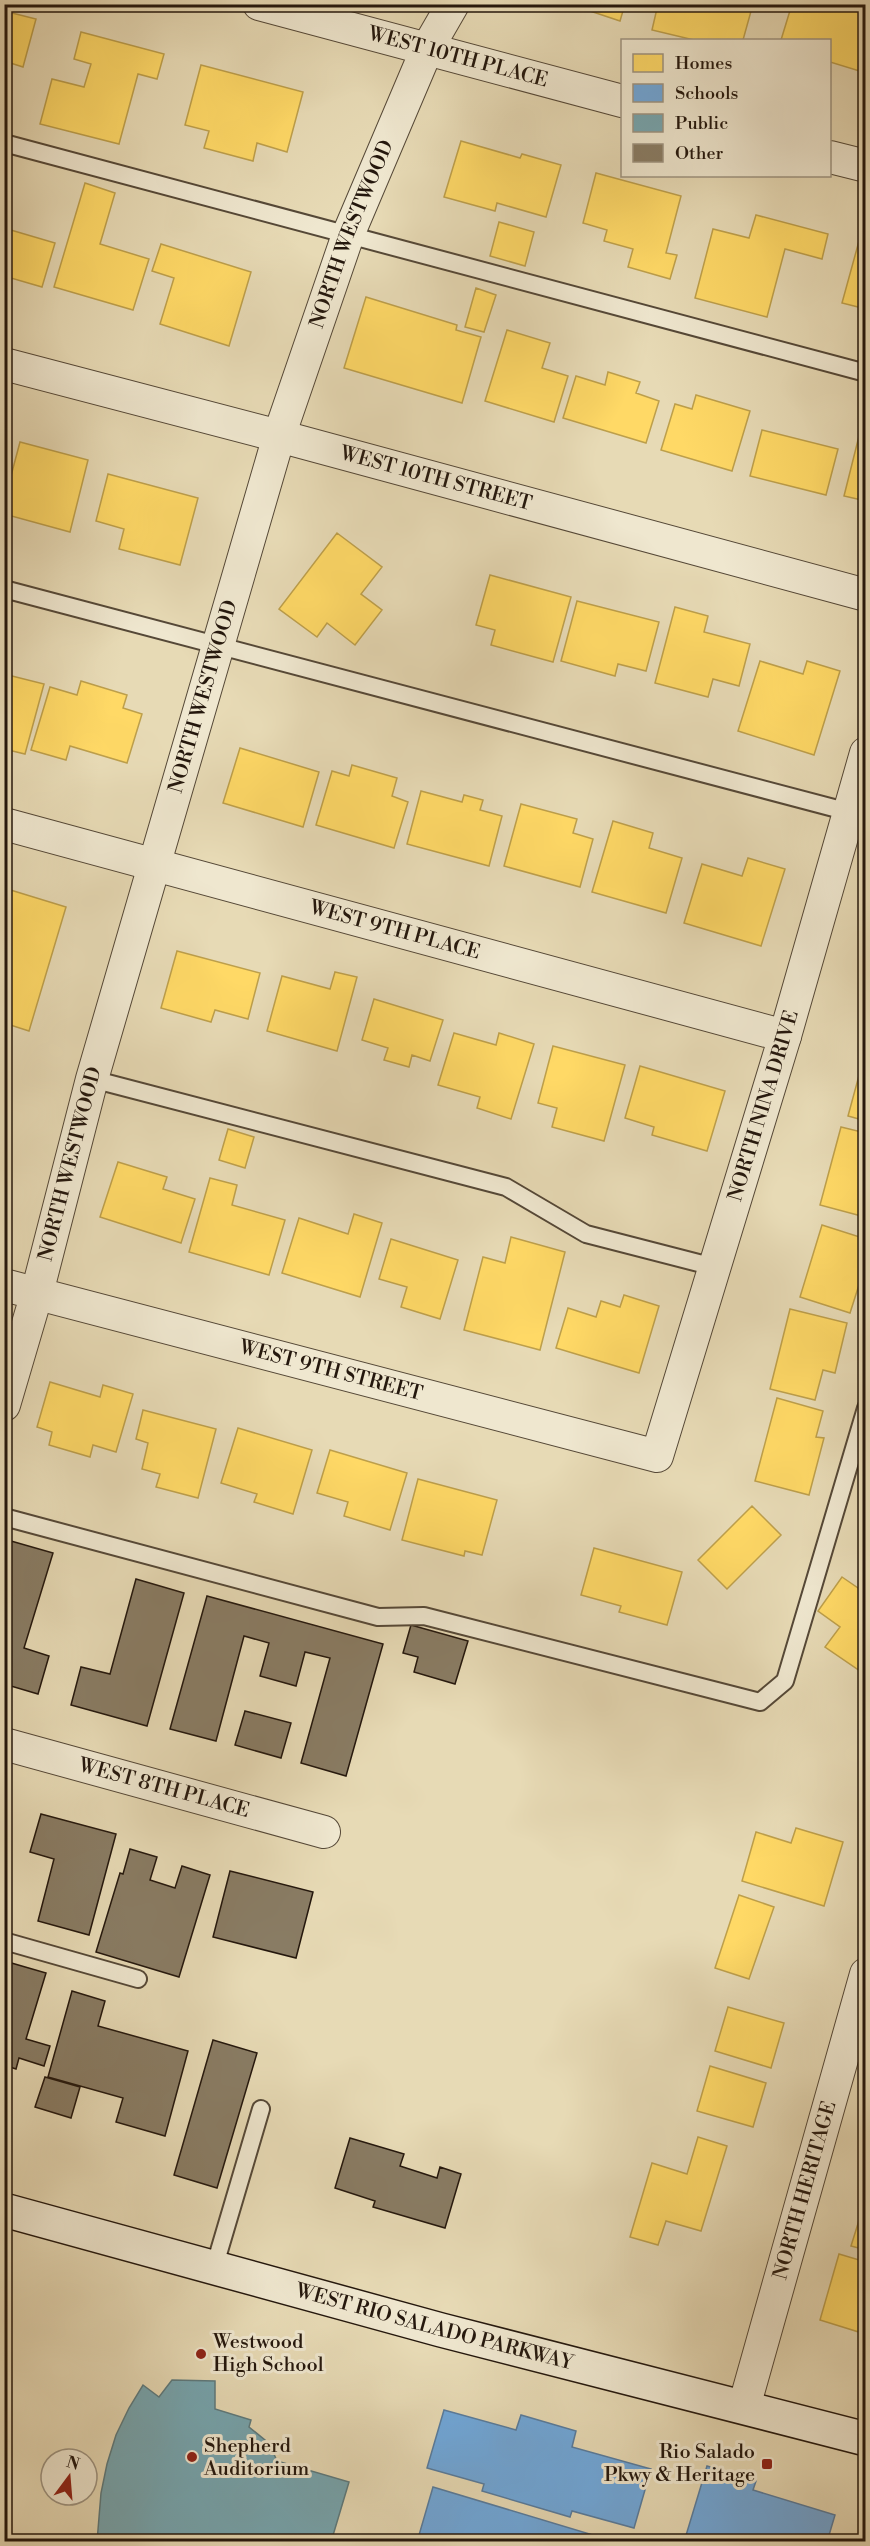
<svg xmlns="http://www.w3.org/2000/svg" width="870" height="2546" viewBox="0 0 870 2546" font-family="'Libre Bodoni',serif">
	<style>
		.homes { fill: #ffd966; stroke: #bd9f4b; stroke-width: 1.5 }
		.schools { fill: #6fa8dc; stroke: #587c9e; stroke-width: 1.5 }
		.public { fill: #76a5af; stroke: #5d7a7e; stroke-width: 1.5 }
		.building { fill: #897c64; stroke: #24170d; stroke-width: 1.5 }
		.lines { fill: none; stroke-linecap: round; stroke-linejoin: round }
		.service-casing { stroke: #554837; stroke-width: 20 }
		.minor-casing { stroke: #554837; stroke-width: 34 }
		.secondary-casing { stroke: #24170d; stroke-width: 36 }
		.service { stroke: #efe7cf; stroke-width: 16 }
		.minor { stroke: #efe7cf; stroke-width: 32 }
		.secondary { stroke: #efe7cf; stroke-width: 33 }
		.poi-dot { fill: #8f2418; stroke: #efe7cf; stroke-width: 2 }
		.labels { text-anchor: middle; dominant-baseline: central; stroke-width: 6; stroke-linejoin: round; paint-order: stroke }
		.street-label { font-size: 20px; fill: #24170d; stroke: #efe7cf }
		.poi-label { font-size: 20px; fill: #24170d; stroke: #efe7cf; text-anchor: start }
	</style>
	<rect width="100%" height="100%" fill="#e7dab5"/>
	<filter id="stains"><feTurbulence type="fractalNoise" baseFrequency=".00333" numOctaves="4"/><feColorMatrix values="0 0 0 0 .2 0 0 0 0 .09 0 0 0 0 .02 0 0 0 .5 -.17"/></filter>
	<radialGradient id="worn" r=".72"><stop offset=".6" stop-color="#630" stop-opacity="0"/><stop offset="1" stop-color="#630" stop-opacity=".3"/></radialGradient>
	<path class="homes" d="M 582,4 L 625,4 L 620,21 L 581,8 Z
		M 658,4 L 753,4 L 743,40 L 694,40 L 652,30 Z
		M 792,4 L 821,4 L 832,8 L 833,4 L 850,4 L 866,9 L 866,73 L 830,62 L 830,40 L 781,40 Z
		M 4,11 L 36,19 L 23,67 L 4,61 Z
		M 81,32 L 164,54 L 157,79 L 138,74 L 119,144 L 40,124 L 52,79 L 84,87 L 91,64 L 74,59 Z
		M 201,65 L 303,92 L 287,152 L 257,143 L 253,161 L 204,148 L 209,131 L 185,125 Z
		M 461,141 L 520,158 L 522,154 L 561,165 L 546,217 L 497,203 L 495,211 L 444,197 Z
		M 596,173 L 681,196 L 666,253 L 677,255 L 670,279 L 628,267 L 633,249 L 604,241 L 607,230 L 583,223 Z
		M 85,183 L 115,193 L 100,244 L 149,259 L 133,310 L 54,287 Z
		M 756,215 L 828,234 L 822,259 L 785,249 L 767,317 L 695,298 L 713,229 L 749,238 Z
		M 499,222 L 534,232 L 525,266 L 490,256 Z
		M 4,228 L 55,243 L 42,287 L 4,276 Z
		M 859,241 L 866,242 L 866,309 L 842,303 Z
		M 161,244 L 251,272 L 229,346 L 160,324 L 174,278 L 152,271 Z
		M 476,288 L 496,295 L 484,332 L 465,327 Z
		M 366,297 L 457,325 L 456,330 L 481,337 L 462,403 L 344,368 Z
		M 507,330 L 550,343 L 542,368 L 568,376 L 554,422 L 485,401 Z
		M 608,372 L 640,382 L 636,393 L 659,401 L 646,443 L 563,418 L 576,376 L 605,385 Z
		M 696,395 L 750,411 L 732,471 L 661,450 L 675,404 L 692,409 Z
		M 861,428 L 866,430 L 866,501 L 844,496 Z
		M 762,430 L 838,449 L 826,495 L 750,476 Z
		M 20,442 L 88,460 L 70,532 L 4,514 L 4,502 Z
		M 108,474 L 198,498 L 180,565 L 119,549 L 124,529 L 96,521 Z
		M 337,533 L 382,567 L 361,594 L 382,610 L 355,645 L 327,623 L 317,637 L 279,609 Z
		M 490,575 L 571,597 L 553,662 L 491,645 L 495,630 L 476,625 Z
		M 577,601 L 659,622 L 646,671 L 618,664 L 615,676 L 561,661 Z
		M 675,607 L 708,616 L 704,632 L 750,644 L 739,686 L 713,679 L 708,697 L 655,683 Z
		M 760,661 L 803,674 L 807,661 L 840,671 L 814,755 L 738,731 Z
		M 4,674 L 44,684 L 25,754 L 4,749 Z
		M 81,681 L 127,695 L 123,708 L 142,714 L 127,763 L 70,746 L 66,760 L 31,750 L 50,687 L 77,695 Z
		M 240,748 L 319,772 L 303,827 L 223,803 Z
		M 352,765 L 397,778 L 392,796 L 408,802 L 394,848 L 316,825 L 332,771 L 349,776 Z
		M 421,791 L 462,802 L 464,795 L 483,800 L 480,810 L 502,816 L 489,866 L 407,844 Z
		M 521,804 L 577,819 L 573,833 L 593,839 L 580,887 L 504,866 Z
		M 613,821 L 653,833 L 649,848 L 682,858 L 666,913 L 592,892 Z
		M 748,858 L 785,869 L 761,946 L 684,923 L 702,864 L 742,876 Z
		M 4,888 L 66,907 L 29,1031 L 4,1023 Z
		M 177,951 L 260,973 L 248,1019 L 215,1010 L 211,1022 L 161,1008 Z
		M 335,972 L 357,977 L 337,1051 L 267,1031 L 282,976 L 330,989 Z
		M 374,999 L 443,1020 L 430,1061 L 412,1055 L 409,1067 L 384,1060 L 388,1048 L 362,1040 Z
		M 454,1033 L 496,1045 L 499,1033 L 534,1044 L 511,1119 L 477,1108 L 480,1097 L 438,1085 Z
		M 553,1046 L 625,1065 L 604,1141 L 552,1127 L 557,1108 L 538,1103 Z
		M 640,1066 L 725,1091 L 707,1151 L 652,1135 L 654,1127 L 625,1118 Z
		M 861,1068 L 866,1069 L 866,1121 L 848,1116 Z
		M 841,1127 L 866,1133 L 865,1217 L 820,1205 Z
		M 228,1129 L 254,1137 L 245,1168 L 219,1160 Z
		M 118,1162 L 167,1177 L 163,1189 L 195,1199 L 181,1243 L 100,1217 Z
		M 210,1178 L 237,1185 L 232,1205 L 285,1220 L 269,1275 L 189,1252 Z
		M 354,1214 L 382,1223 L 360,1297 L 282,1273 L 299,1218 L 348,1234 Z
		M 822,1225 L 866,1239 L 866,1263 L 850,1313 L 800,1297 Z
		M 511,1237 L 565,1252 L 540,1350 L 464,1330 L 483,1257 L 505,1263 Z
		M 391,1239 L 458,1260 L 440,1319 L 401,1307 L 407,1287 L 379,1279 Z
		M 624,1295 L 659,1306 L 639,1373 L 556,1348 L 568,1308 L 596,1317 L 601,1301 L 620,1307 Z
		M 790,1309 L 847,1323 L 835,1373 L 823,1370 L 815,1400 L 770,1389 Z
		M 50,1382 L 100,1397 L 103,1385 L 133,1394 L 116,1452 L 93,1445 L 90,1457 L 49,1445 L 52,1432 L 37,1427 Z
		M 777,1398 L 823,1411 L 816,1437 L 824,1438 L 809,1495 L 755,1481 Z
		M 143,1410 L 216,1429 L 198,1498 L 156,1487 L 160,1474 L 142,1469 L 148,1443 L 136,1439 Z
		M 238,1428 L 312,1450 L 293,1514 L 254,1502 L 257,1494 L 221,1483 Z
		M 330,1450 L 407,1473 L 390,1530 L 344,1516 L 348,1502 L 317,1493 Z
		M 418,1479 L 497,1500 L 482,1555 L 465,1551 L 464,1556 L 402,1540 Z
		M 752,1506 L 781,1535 L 727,1589 L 698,1560 Z
		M 594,1548 L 682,1572 L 667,1625 L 619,1612 L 621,1606 L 581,1595 Z
		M 842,1577 L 864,1592 L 866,1590 L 866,1675 L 825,1647 L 840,1627 L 818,1611 Z
		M 796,1828 L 843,1842 L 824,1906 L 742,1881 L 756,1832 L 791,1843 Z
		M 739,1895 L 774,1907 L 749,1979 L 715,1968 Z
		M 728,2007 L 784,2023 L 771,2068 L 715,2051 Z
		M 710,2066 L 766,2083 L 753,2127 L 697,2111 Z
		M 698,2137 L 727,2146 L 701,2231 L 666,2221 L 658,2245 L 630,2237 L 652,2163 L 687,2174 Z
		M 866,2198 L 866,2250 L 851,2246 Z
		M 839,2254 L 866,2262 L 866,2326 L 862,2333 L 820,2320 Z"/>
	<path class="schools" d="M 444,2410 L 516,2430 L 521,2415 L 576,2431 L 572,2447 L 651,2469 L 634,2528 L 572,2511 L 570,2517 L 482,2491 L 484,2484 L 427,2468 Z
		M 707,2466 L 756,2481 L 753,2490 L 835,2515 L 827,2542 L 684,2542 Z
		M 433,2487 L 616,2542 L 417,2542 Z"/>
	<path class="public" d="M 172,2380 L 215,2381 L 215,2409 L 251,2420 L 249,2427 L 276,2449 L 273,2452 L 277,2461 L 349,2482 L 331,2542 L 97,2542 L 101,2493 L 107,2464 L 116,2435 L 129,2408 L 143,2385 L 159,2397 Z"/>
	<path class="building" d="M 4,1539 L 53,1553 L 24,1648 L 49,1656 L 38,1694 L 4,1684 Z
		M 136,1579 L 184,1593 L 147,1726 L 71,1705 L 81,1667 L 110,1674 Z
		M 207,1596 L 383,1644 L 346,1776 L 301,1763 L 330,1658 L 305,1652 L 296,1686 L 260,1676 L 269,1643 L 244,1636 L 216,1741 L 170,1729 Z
		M 411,1625 L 468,1641 L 455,1684 L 414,1672 L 418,1657 L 403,1653 Z
		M 245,1711 L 291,1723 L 281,1758 L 235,1745 Z
		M 4,1805 L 11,1807 L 4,1831 Z
		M 41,1814 L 116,1834 L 89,1935 L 38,1921 L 54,1859 L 30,1852 Z
		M 130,1849 L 157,1857 L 150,1880 L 175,1888 L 182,1866 L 210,1875 L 179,1977 L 96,1952 L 120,1873 L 123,1874 Z
		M 230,1871 L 313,1892 L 296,1958 L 213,1937 Z
		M 8,1962 L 46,1973 L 26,2039 L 50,2046 L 44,2066 L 19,2058 L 16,2069 L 4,2065 L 4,1974 Z
		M 72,1991 L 105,2001 L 98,2026 L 188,2051 L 165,2136 L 116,2122 L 123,2098 L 48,2077 Z
		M 213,2040 L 257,2053 L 217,2188 L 174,2175 Z
		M 45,2077 L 80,2087 L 71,2118 L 35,2107 Z
		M 350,2138 L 404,2154 L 400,2166 L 437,2178 L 440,2167 L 461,2174 L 445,2228 L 373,2207 L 375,2201 L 335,2188 Z"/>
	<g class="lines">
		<defs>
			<path id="service" d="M 4,143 L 866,373
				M 4,589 L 849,812
				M 92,1079 L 506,1187 L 586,1234 L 714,1267
				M 4,1517 L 378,1617 L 424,1616 L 760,1702 L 785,1681 L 866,1408
				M 4,1941 L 138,1979
				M 214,2268 L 261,2109"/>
			<g id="minor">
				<path id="s1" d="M 259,4 L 622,101"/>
				<path d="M 830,157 L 866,166"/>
				<path id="s2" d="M 4,364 L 279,436 L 866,595"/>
				<path id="s3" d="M 4,824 L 785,1036"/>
				<path id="s4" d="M 4,1285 L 657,1456 L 785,1036 L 866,753"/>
				<path id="s5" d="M 4,1405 L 37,1293 L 92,1079 L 279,436 L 348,235 L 427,49 L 453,4"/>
				<path id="s6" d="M 4,1744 L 324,1832"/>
				<path id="s7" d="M 744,2407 L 866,1974"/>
			</g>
			<g id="secondary">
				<path id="s8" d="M 4,2210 L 441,2330 L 866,2439"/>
			</g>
		</defs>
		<use href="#service" class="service-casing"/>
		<use href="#minor" class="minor-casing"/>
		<use href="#secondary" class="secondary-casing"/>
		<use href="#service" class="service"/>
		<use href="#minor" class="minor"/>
		<use href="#secondary" class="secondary"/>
	</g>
	<g class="poi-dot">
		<circle cx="201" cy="2354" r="6"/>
		<circle cx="192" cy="2457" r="6"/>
		<rect x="761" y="2458" width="12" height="12" rx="3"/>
	</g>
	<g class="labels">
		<g class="street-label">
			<text stroke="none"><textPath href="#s1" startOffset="206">WEST 10TH PLACE</textPath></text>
			<text stroke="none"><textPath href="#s5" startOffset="1222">NORTH WESTWOOD</textPath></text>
			<text stroke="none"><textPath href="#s2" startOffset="447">WEST 10TH STREET</textPath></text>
			<text stroke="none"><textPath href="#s5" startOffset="736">NORTH WESTWOOD</textPath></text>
			<text stroke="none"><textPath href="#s3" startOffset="405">WEST 9TH PLACE</textPath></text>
			<text stroke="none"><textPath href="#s4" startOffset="1041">NORTH NINA DRIVE</textPath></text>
			<text stroke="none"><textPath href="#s5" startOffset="250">NORTH WESTWOOD</textPath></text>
			<text stroke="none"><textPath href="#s4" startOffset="338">WEST 9TH STREET</textPath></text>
			<text stroke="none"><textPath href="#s6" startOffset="166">WEST 8TH PLACE</textPath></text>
			<text stroke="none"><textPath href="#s7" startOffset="225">NORTH HERITAGE</textPath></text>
			<text stroke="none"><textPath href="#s8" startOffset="446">WEST RIO SALADO PARKWAY</textPath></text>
		</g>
		<g class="poi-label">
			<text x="213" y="2342">Westwood<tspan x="213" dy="23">High School</tspan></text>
			<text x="204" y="2446">Shepherd<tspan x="204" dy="23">Auditorium</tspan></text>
			<text x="755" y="2452" text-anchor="end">Rio Salado<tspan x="755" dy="23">Pkwy &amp; Heritage</tspan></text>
		</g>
	</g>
	<rect width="870" height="2546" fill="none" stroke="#e7dab5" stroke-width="24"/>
	<rect x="6" y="6" width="858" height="2534" fill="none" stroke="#24170d" stroke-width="3"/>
	<rect x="12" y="12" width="846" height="2522" fill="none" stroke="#24170d" stroke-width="1.5"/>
	<rect x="621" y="39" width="210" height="138" fill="#efe7cf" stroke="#9e9481" stroke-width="1.5"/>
	<rect x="633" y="54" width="30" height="18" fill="#ffd966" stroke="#9e9481" stroke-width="1.5"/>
	<text x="675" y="69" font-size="18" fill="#24170d">Homes</text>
	<rect x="633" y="84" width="30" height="18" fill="#6fa8dc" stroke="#9e9481" stroke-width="1.5"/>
	<text x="675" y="99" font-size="18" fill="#24170d">Schools</text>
	<rect x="633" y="114" width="30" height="18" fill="#76a5af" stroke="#9e9481" stroke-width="1.5"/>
	<text x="675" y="129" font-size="18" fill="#24170d">Public</text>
	<rect x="633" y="144" width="30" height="18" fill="#897c64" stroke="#9e9481" stroke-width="1.5"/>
	<text x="675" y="159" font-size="18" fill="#24170d">Other</text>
	<g transform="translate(69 2477) rotate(16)"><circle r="28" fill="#efe7cf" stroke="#9e9481" stroke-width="1.5"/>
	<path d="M0-4.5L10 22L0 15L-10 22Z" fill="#8f2418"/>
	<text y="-9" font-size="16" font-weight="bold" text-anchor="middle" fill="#24170d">N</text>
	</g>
	<rect width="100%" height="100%" filter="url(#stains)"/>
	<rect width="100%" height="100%" fill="url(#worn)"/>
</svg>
